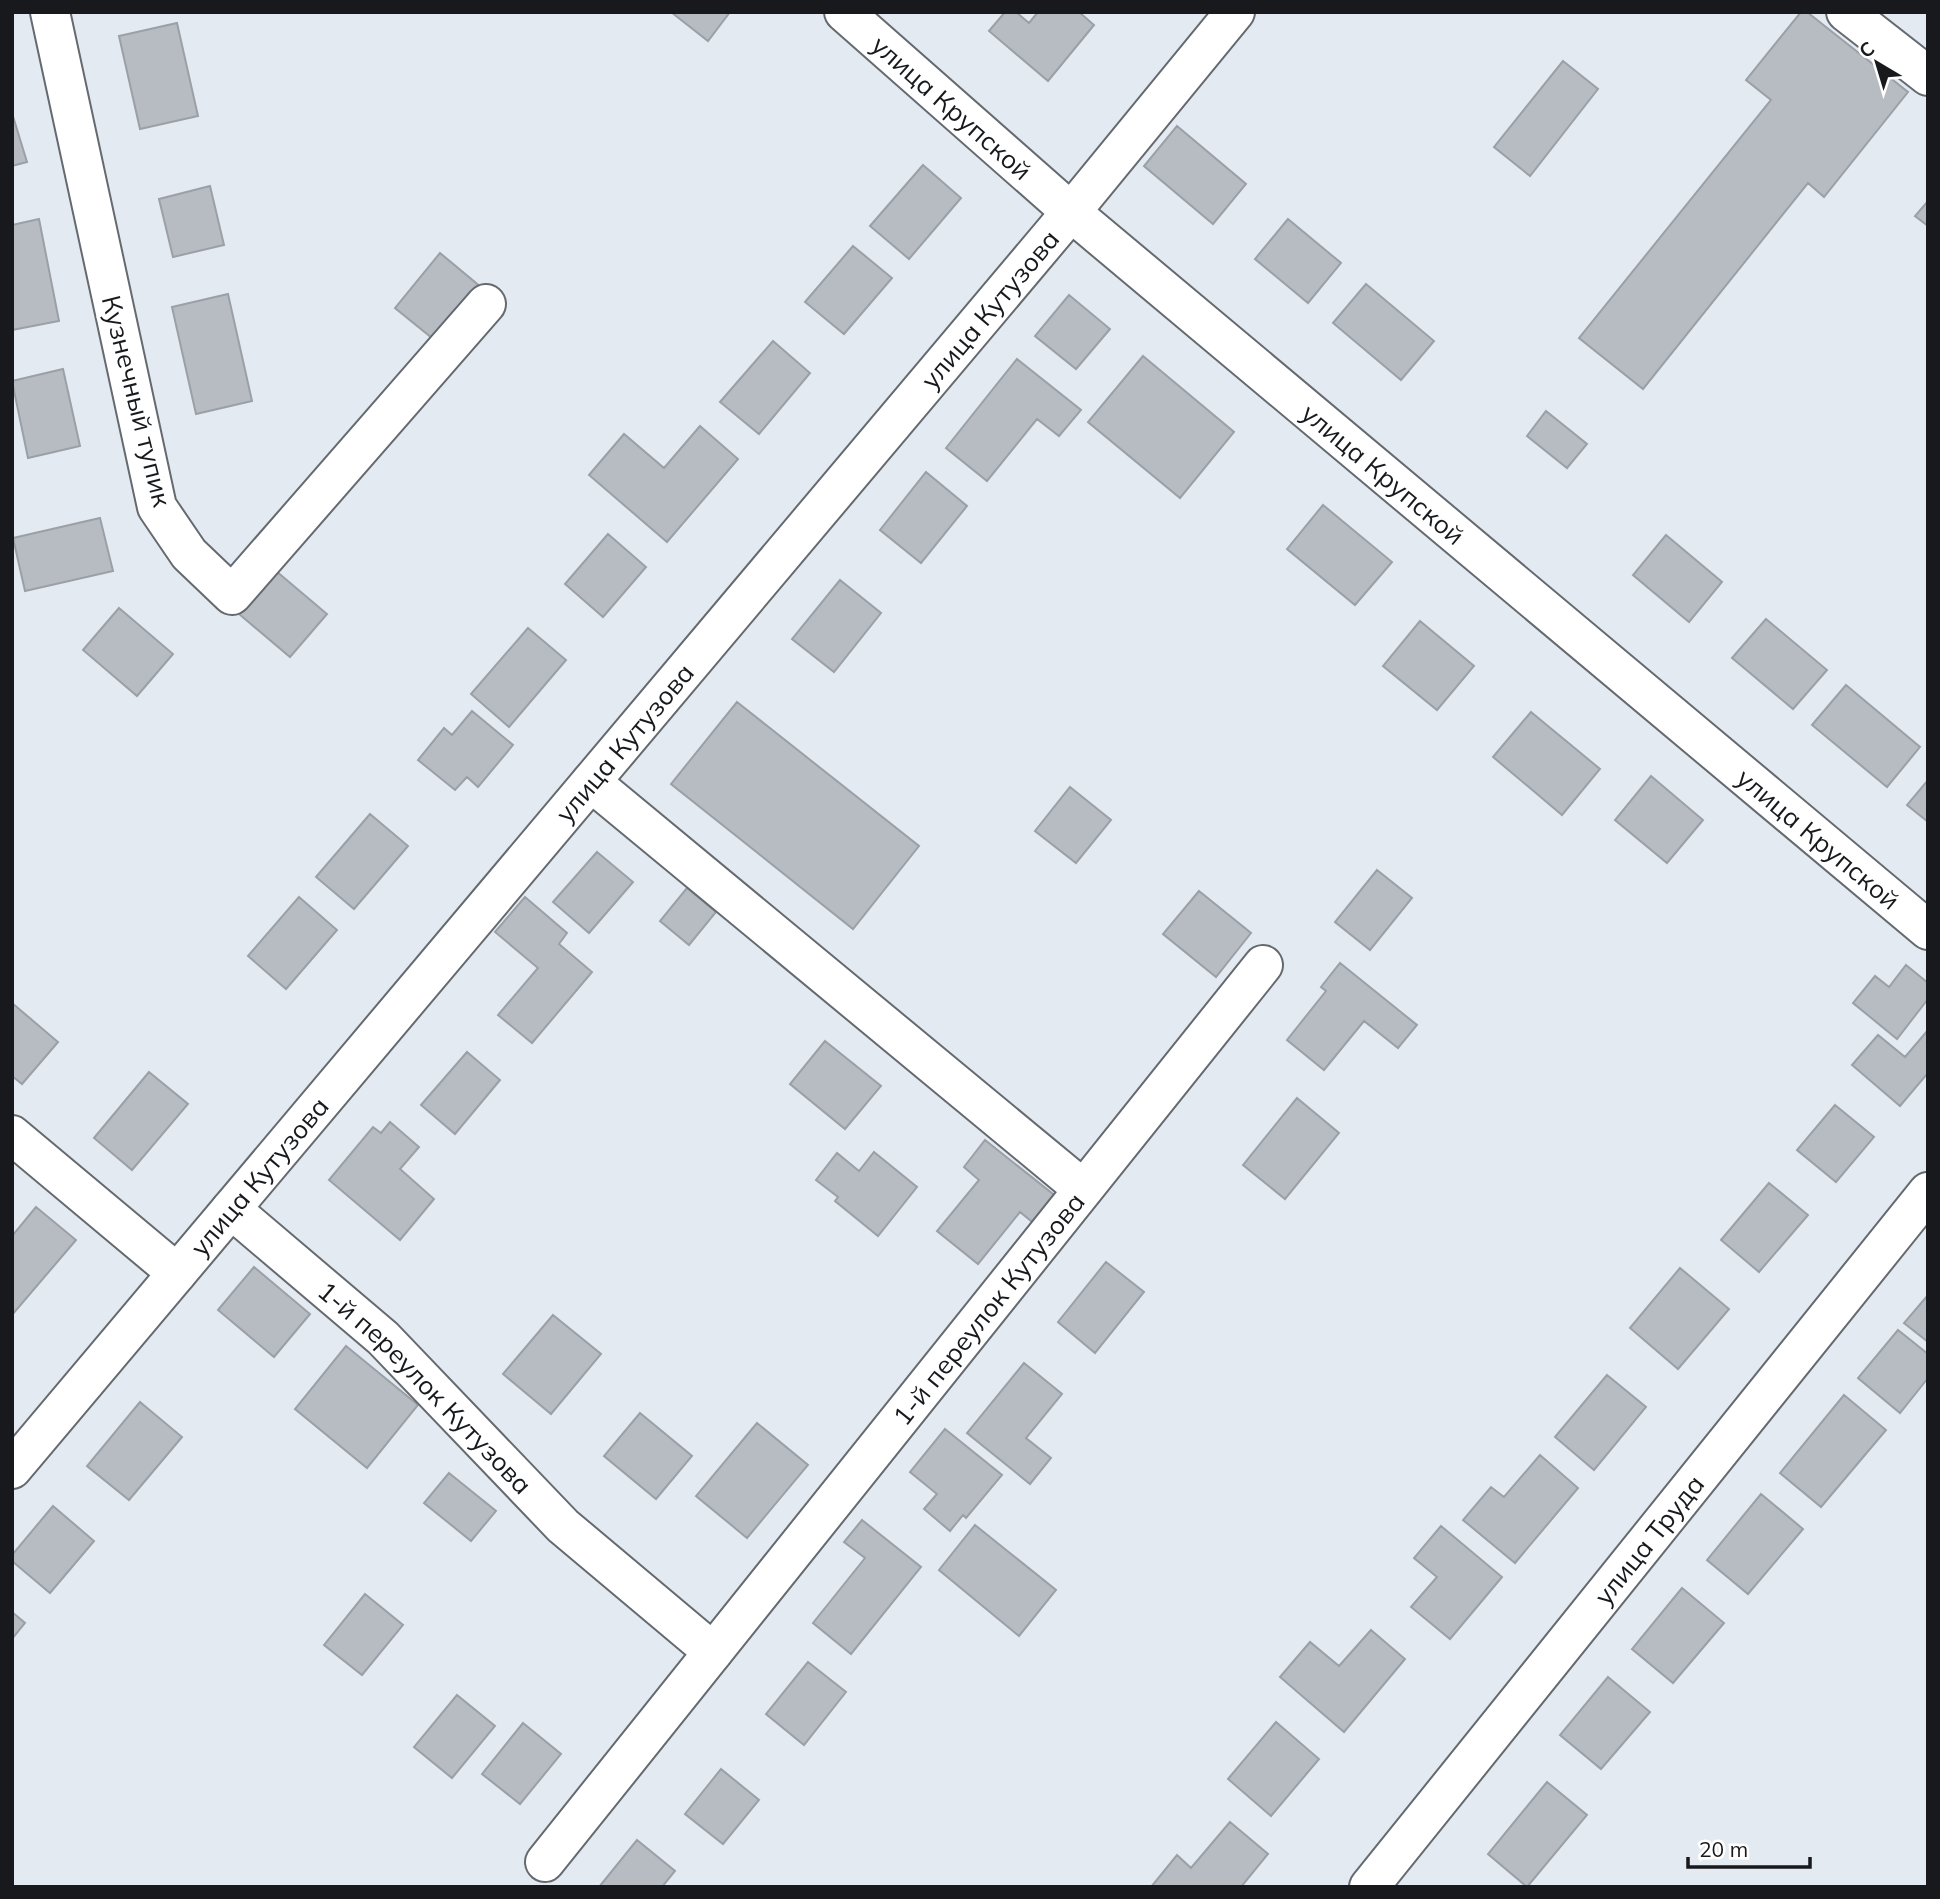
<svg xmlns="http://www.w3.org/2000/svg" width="1940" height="1899" viewBox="0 0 1940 1899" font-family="Mulish,sans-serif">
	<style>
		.building { fill: #b7bcc3; stroke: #9ba0a7; stroke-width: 2 }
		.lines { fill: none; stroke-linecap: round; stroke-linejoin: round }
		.minor-casing { stroke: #656a70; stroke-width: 42 }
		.minor { stroke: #fff; stroke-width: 38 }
		.labels { text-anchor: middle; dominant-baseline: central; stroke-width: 7; stroke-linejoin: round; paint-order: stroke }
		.street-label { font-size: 26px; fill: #17191c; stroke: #fff }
	</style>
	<rect width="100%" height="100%" fill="#e4eaf1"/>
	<path class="building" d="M 671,12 L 730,12 L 708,41 Z
		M 1005,12 L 1016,12 L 1029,23 L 1038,12 L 1079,12 L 1094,25 L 1048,81 L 989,31 Z
		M 1801,12 L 1807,12 L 1908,92 L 1824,197 L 1808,183 L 1643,389 L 1579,338 L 1771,100 L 1746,80 Z
		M 177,23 L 198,116 L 140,129 L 119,36 Z
		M 1563,61 L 1598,89 L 1530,176 L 1494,147 Z
		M 12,113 L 27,162 L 12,166 Z
		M 1177,126 L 1246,184 L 1213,224 L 1144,166 Z
		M 923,165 L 961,198 L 909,259 L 870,226 Z
		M 210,186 L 224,245 L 173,257 L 159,199 Z
		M 1928,201 L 1928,226 L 1915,216 Z
		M 39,219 L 59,321 L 12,330 L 12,225 Z
		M 1288,219 L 1341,263 L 1308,303 L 1255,259 Z
		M 853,246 L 892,278 L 844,334 L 805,302 Z
		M 440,253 L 482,288 L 437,342 L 395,308 Z
		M 1366,284 L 1434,341 L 1401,380 L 1333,323 Z
		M 228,294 L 252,401 L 196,414 L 172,307 Z
		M 1069,295 L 1110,329 L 1076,369 L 1035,336 Z
		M 773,341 L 810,373 L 759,434 L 720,402 Z
		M 1143,356 L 1234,432 L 1180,498 L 1088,422 Z
		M 1017,359 L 1081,410 L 1059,436 L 1037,419 L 987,481 L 946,448 Z
		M 63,369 L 80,446 L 28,458 L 12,381 Z
		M 1546,411 L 1587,444 L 1567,468 L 1527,436 Z
		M 700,426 L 738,459 L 667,542 L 589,475 L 624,434 L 664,468 Z
		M 926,472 L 967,506 L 921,563 L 880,530 Z
		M 1323,505 L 1392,562 L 1355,605 L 1287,549 Z
		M 100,518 L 113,571 L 25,591 L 13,538 Z
		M 608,534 L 646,567 L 603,617 L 565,584 Z
		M 1666,535 L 1722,582 L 1689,622 L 1633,575 Z
		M 276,571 L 327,614 L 290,657 L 239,614 Z
		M 840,580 L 881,613 L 834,672 L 792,639 Z
		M 119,608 L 173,654 L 137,696 L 83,650 Z
		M 1766,619 L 1827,670 L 1793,709 L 1732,658 Z
		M 1420,621 L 1474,666 L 1437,710 L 1383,666 Z
		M 528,628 L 566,660 L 509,727 L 471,694 Z
		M 1846,685 L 1920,747 L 1887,787 L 1812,725 Z
		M 737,702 L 919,846 L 853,929 L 671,784 Z
		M 472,711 L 513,745 L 478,787 L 467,777 L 455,790 L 418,760 L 444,728 L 452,735 Z
		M 1531,712 L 1600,769 L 1562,815 L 1493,757 Z
		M 1651,776 L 1703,820 L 1667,863 L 1615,820 Z
		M 1928,780 L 1928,822 L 1907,805 Z
		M 1070,787 L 1111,820 L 1076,863 L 1035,831 Z
		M 370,814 L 408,846 L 354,909 L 316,877 Z
		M 597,852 L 633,882 L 589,933 L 553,902 Z
		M 1377,870 L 1412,898 L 1370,950 L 1335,922 Z
		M 687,888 L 716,912 L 689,945 L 660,921 Z
		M 1199,891 L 1251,933 L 1216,977 L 1163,934 Z
		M 299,897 L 337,930 L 286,989 L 248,956 Z
		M 525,897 L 567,933 L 559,944 L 592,972 L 532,1043 L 498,1015 L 538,968 L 495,932 Z
		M 1340,963 L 1417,1025 L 1398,1048 L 1364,1021 L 1324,1070 L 1287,1040 L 1326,991 L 1321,987 Z
		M 1906,965 L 1928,983 L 1928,999 L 1897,1039 L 1853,1003 L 1875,976 L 1889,987 Z
		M 12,1003 L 58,1042 L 22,1084 L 12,1076 Z
		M 1928,1030 L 1928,1073 L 1900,1106 L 1852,1065 L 1878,1035 L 1905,1057 Z
		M 825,1041 L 881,1086 L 845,1129 L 790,1084 Z
		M 467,1052 L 500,1080 L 455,1134 L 421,1105 Z
		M 149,1072 L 188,1104 L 132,1170 L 94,1138 Z
		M 1297,1098 L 1339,1133 L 1285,1199 L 1243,1165 Z
		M 1835,1105 L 1874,1137 L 1836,1182 L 1797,1150 Z
		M 390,1122 L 419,1147 L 400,1169 L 434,1199 L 400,1240 L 329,1180 L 373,1127 L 381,1133 Z
		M 985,1140 L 1058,1198 L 1036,1225 L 1020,1212 L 978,1264 L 937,1231 L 979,1180 L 964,1167 Z
		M 874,1152 L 917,1187 L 878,1236 L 835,1201 L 838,1197 L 816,1180 L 837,1153 L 859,1171 Z
		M 1769,1183 L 1808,1215 L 1759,1272 L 1721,1240 Z
		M 36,1207 L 76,1240 L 12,1315 L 12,1236 Z
		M 1106,1262 L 1144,1292 L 1095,1353 L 1058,1322 Z
		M 254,1267 L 310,1314 L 274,1357 L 218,1310 Z
		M 1680,1268 L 1729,1309 L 1678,1369 L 1630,1328 Z
		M 1928,1295 L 1928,1342 L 1904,1323 Z
		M 553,1315 L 601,1354 L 551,1414 L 503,1374 Z
		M 1898,1330 L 1928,1354 L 1928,1378 L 1900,1413 L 1858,1378 Z
		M 346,1346 L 418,1405 L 367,1468 L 295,1409 Z
		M 1024,1363 L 1062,1394 L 1026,1438 L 1051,1458 L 1030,1484 L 967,1433 Z
		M 1607,1375 L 1646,1407 L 1594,1470 L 1555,1437 Z
		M 1844,1395 L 1886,1430 L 1821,1507 L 1780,1473 Z
		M 140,1402 L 182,1437 L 129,1500 L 87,1466 Z
		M 640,1413 L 692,1456 L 656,1499 L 604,1456 Z
		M 757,1423 L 808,1465 L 747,1538 L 696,1496 Z
		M 945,1429 L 1002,1475 L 966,1518 L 963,1515 L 950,1531 L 924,1509 L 937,1494 L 910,1472 Z
		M 1540,1455 L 1578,1488 L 1515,1563 L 1463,1520 L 1491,1487 L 1504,1497 Z
		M 449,1473 L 496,1511 L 471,1541 L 424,1503 Z
		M 1761,1494 L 1803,1529 L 1748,1594 L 1707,1560 Z
		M 53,1506 L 94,1541 L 50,1593 L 12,1561 L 12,1555 Z
		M 862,1520 L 921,1567 L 851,1654 L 813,1623 L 865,1558 L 844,1542 Z
		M 975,1525 L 1056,1590 L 1019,1636 L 939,1570 Z
		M 1441,1526 L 1502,1577 L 1450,1639 L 1411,1607 L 1437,1577 L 1414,1558 Z
		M 1682,1588 L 1724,1623 L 1673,1683 L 1632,1649 Z
		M 365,1594 L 403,1625 L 362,1675 L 324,1645 Z
		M 12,1612 L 25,1623 L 12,1639 Z
		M 1371,1630 L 1405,1659 L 1344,1732 L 1280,1677 L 1310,1642 L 1339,1666 Z
		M 808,1662 L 846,1692 L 804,1745 L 766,1714 Z
		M 1608,1677 L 1650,1712 L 1601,1769 L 1560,1735 Z
		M 457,1695 L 495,1726 L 452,1778 L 414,1747 Z
		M 1276,1722 L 1319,1759 L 1271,1816 L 1228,1779 Z
		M 523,1723 L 561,1754 L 520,1804 L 482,1774 Z
		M 721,1769 L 759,1800 L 723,1844 L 685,1814 Z
		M 1547,1782 L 1587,1815 L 1527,1887 L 1488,1854 Z
		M 1230,1822 L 1268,1854 L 1241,1887 L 1151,1887 L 1177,1855 L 1191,1868 Z
		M 637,1840 L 675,1871 L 662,1887 L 599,1887 Z"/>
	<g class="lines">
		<defs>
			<g id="minor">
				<path d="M 50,12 L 157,507 L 189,554 L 232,595 L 486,304"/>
				<path id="s1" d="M 844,12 L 1071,212 L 1928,930"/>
				<path d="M 1846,12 L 1928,76"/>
				<path d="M 591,782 L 1083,1189"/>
				<path d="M 12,1135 L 177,1273"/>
				<path id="s2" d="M 231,1209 L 383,1338 L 563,1526 L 713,1652"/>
				<path id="s3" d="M 12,1469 L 1071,212 L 1235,12"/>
				<path id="s4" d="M 545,1862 L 1263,965"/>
				<path id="s5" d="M 1369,1887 L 1928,1192"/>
			</g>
		</defs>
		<use href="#minor" class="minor-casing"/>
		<use href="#minor" class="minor"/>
	</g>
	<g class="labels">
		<g class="street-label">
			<text stroke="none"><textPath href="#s1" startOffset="144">улица Крупской</textPath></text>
			<text stroke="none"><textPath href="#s3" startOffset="1517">улица Кутузова</textPath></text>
			<text transform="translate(137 401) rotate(76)">Кузнечный тупик</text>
			<text stroke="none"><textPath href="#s1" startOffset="710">улица Крупской</textPath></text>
			<text stroke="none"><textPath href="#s3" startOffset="950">улица Кутузова</textPath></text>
			<text stroke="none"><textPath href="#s1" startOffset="1278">улица Крупской</textPath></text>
			<text stroke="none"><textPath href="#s3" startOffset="383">улица Кутузова</textPath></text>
			<text stroke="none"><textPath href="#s4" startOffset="709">1-й переулок Кутузова</textPath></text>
			<text stroke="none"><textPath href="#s2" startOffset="264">1-й переулок Кутузова</textPath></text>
			<text stroke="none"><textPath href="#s5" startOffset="446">улица Труда</textPath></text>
		</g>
	</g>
	<rect width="1940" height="1899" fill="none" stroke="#17191c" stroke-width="28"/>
	<g transform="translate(1877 63) rotate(322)" stroke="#ffffff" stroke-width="5" paint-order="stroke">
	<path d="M0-5L12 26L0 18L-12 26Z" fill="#17191c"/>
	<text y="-10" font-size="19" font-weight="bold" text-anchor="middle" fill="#17191c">С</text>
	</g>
	<path d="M1688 1857v10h122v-10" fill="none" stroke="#17191c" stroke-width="3.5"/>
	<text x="1699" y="1857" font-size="21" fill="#17191c" stroke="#ffffff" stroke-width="5" paint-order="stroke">20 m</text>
</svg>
